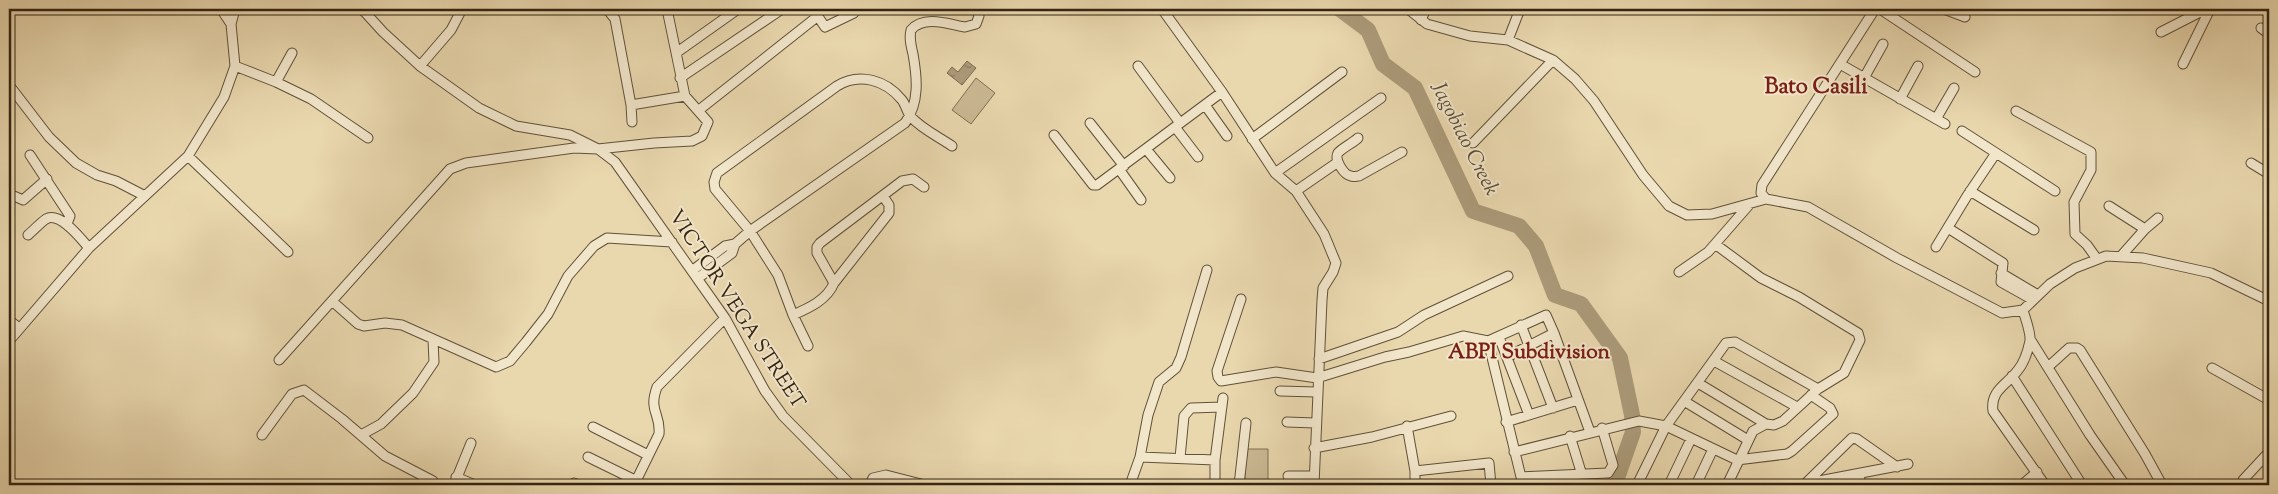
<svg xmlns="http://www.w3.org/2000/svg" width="2278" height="494" viewBox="0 0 2278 494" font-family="'Sorts Mill Goudy',serif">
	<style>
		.grass { fill: #cab993; stroke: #7e6e52 }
		.water { fill: url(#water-ripples); stroke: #7b6b4f }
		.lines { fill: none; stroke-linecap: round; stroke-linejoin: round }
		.river { stroke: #ab9a79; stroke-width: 16 }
		.minor-casing { stroke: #605138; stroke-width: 11 }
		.minor { stroke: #f1e5ca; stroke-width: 9 }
		.labels { text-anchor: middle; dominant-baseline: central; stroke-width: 4; stroke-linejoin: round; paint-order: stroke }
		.street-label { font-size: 20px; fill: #332411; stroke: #f1e5ca }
		.water-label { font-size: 21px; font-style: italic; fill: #5d4d35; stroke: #f1e5ca }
		.neighbourhood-label { font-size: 21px; font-weight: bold; fill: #7a1f14; stroke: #f1e5ca }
		.quarter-label { font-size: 22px; font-weight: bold; fill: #7a1f14; stroke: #f1e5ca }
	</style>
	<defs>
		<pattern id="water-ripples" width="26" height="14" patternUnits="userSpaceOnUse" patternTransform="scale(1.25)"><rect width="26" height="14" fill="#ab9a79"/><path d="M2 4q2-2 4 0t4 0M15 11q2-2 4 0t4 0" fill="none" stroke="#8c7d62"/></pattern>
	</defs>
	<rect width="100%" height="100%" fill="#e9d7ae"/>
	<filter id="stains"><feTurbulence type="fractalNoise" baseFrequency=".004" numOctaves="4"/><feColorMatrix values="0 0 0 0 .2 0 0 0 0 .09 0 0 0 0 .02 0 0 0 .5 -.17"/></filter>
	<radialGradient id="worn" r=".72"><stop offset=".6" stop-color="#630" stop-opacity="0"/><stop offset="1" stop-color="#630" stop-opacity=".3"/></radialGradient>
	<path class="grass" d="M 976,78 L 995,93 L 971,124 L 952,110 Z
		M 1245,449 L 1268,449 L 1268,485 L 1245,485 Z"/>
	<path class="water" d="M 967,61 L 976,68 L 962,85 L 947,73 L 952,67 L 958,72 Z"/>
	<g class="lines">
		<path class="river" d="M 1340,9 L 1368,30 L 1383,64 L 1415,88 L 1473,211 L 1519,226 L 1536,246 L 1555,295 L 1581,304 L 1620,358 L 1632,415 L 1633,432 L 1618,475 L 1611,485"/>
		<defs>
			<path id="minor" d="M 221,9 L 231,24
				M 362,9 L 383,32 L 420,66 L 479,108 L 516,126 L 570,135 L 598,149 L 615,162 L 725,318 L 765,391 L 783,416 L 851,485
				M 607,9 L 615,19 L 631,105 L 632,122
				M 813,9 L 825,27 L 854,13 L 855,9
				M 1162,9 L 1222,92 L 1275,173 L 1296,191 L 1324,234 L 1336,263 L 1333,272 L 1323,288 L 1322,300 L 1314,485
				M 1408,9 L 1427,24 L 1470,36 L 1508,40 L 1553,60 L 1575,79 L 1594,101 L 1643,175 L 1669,206 L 1687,215 L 1712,214 L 1766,199 L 1808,207 L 1897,258 L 2002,313 L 2023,310 L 2050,284 L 2075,268 L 2106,256 L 2143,258 L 2211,273 L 2269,301
				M 1880,9 L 1975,72
				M 1944,9 L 1965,17
				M 1421,20 L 1426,9
				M 2261,28 L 2269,34
				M 2161,32 L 2206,9
				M 1508,40 L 1520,9
				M 676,53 L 738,9
				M 1840,64 L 1945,124
				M 2183,64 L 2210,9
				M 235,66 L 276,82 L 311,99 L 368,138
				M 420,66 L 451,30 L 462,9
				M 1138,66 L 1180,123
				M 680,78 L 782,9
				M 1864,78 L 1883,44
				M 276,82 L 292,53
				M 9,85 L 49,137 L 76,163 L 97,175 L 116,181 L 145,196
				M 1900,99 L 1918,66
				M 631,105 L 685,96
				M 1205,105 L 1227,136
				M 699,110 L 818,16
				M 2016,111 L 2091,152 L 2091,170 L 2074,202 L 2075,234 L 2087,245 L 2097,259
				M 1936,119 L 1954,88
				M 1090,123 L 1124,166
				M 1175,127 L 1198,157
				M 1962,131 L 2055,191
				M 1054,135 L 1093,185 L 1097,185 L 1222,92
				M 1358,138 C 1353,143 1342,148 1338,153 C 1334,160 1344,175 1351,176 C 1353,177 1357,176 1359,176 L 1402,152
				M 1252,139 L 1342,72
				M 1473,143 L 1553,60
				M 1146,149 L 1170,178
				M 30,155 L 70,216 L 67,224
				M 188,156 L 288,252
				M 2251,163 L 2269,174
				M 1119,169 L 1141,200
				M 1275,173 L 1381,98
				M 1296,191 L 1338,162
				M 1970,191 L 2034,230
				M 9,197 L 14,196 L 23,200 L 47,179
				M 1766,199 L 1761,193 L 1762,185 L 1875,9
				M 2109,206 L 2145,229
				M 1948,228 L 2003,263 L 2001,282 L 2033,300
				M 28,235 C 34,230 40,223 46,219 C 60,211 81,239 89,248
				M 1715,244 L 1761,278 L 1799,297 L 1858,333 L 1860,340 L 1844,373 L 1818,389 L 1783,421 L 1774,425 L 1766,424 L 1753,431 L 1727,485
				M 1936,247 L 1967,196 L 1996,153
				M 2122,255 L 2145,229 L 2158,218
				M 693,270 L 725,246 L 735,244
				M 1679,272 L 1708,252 L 1749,205
				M 2001,273 L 2038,295
				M 698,278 L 732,253 L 735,244 L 750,231 L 905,123 C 920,102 917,77 913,54 C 911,46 909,38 911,30 C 924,15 948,24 965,27 L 976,24 L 979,16 L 976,9
				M 834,283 L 817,253 L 817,247 L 820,243 L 902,181 L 913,179 L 924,187
				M 1241,299 L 1217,371 L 1218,377 L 1221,381 L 1276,372 L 1317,378 L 1385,357 L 1409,352 L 1463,336 L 1488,341 L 1546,315 L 1554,333 L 1590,432
				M 332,301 L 358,324 L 364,326 L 385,323 L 402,325 L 496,367 L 510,361 L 526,342 L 548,314 L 568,276 L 594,246 L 607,238 L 672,242
				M 2023,310 C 2025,318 2031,332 2030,341 C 2028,350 2024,363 2018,370 C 2007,385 1990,390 1993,411 L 2045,485
				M 793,315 C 809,308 827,300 834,283 L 889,213 L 889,205 L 883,196
				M 9,320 L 19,328
				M 1521,325 L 1553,408
				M 1499,337 L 1529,415
				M 2030,339 L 2090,435 L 2125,485
				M 9,341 L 89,248 L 188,156 L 224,97 L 235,66 L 231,24 L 235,9
				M 1488,341 L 1521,477 L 1608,473 L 1613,465 L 1602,428
				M 808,346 L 793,315 L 778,275 L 750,231 L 715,189 L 714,182 L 717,173 L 837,86 C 859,72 886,80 902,100 C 906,105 907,113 911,117 C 922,129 939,137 952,146
				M 1507,357 L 1554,333
				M 1319,359 L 1398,332 L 1424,315 L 1508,276
				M 279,360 L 450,169 L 466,163 L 574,148 L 598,149 L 654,143 L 692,141 L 702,136 L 708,122 L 685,96 L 668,14 L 665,9
				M 1714,361 L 1797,407
				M 2048,367 L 2069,348 L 2077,348 L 2080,350 L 2145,454 L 2162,485
				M 2212,368 L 2269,400
				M 2012,376 L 2082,485
				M 1698,383 L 1766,424
				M 1280,391 L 1316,392
				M 1684,401 L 1748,440
				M 1287,422 L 1315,423
				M 1506,422 L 1578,400
				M 1407,426 L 1415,471 L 1415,485
				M 593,427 L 648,455
				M 262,435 L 292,394 L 304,390 L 342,419 L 385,456 L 433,481 L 436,485
				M 361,435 L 381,424 L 413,393 L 434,362 L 433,340
				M 1570,436 L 1582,475
				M 1314,448 L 1372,437 L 1451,416
				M 1514,452 L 1639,421 L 1666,426 L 1737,460 L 1787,454 L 1792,451 L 1833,414 L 1830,408 L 1811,395
				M 588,457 L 637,481
				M 1140,457 L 1215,460
				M 1180,458 L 1184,416 L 1191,408 L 1222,407
				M 1415,471 L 1489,463 L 1491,485
				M 1859,474 L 1861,485
				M 1288,476 L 1314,476
				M 456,477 L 475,485
				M 2243,480 L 2269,452
				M 574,483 L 579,485
				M 1805,484 L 1852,438 L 1857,439 L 1897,467
				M 454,485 L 471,443
				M 634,485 L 659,434 C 661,413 648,412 657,387 L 725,318
				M 870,485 L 873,478 L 886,475 L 925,485
				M 1130,485 L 1140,457 L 1148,415 L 1159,382 L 1176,368 L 1181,357 L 1207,270
				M 1215,485 L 1215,460 L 1223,398
				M 1239,485 L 1246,423
				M 1637,485 L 1666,426 L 1726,343 L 1735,342 L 1818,389
				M 1669,485 L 1691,439
				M 1696,485 L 1713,449
				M 1798,485 L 1908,464
				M 2022,485 L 2037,472"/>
		</defs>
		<use href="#minor" class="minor-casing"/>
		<use href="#minor" class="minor"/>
	</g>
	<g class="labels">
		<g class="street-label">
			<text transform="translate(736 310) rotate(57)">VICTOR VEGA STREET</text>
		</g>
		<g class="water-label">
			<text transform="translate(1464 139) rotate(63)">Jagobiao Creek</text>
		</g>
		<g class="neighbourhood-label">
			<text x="1529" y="353">ABPI Subdivision</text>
		</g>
		<g class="quarter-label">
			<text x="1816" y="88">Bato Casili</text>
		</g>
	</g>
	<rect width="2278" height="494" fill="none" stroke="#e9d7ae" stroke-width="30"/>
	<rect x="10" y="10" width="2258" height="474" fill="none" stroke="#332411" stroke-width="2.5"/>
	<rect x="15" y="15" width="2248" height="464" fill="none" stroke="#332411"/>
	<rect width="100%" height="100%" filter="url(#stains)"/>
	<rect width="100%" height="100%" fill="url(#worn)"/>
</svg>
